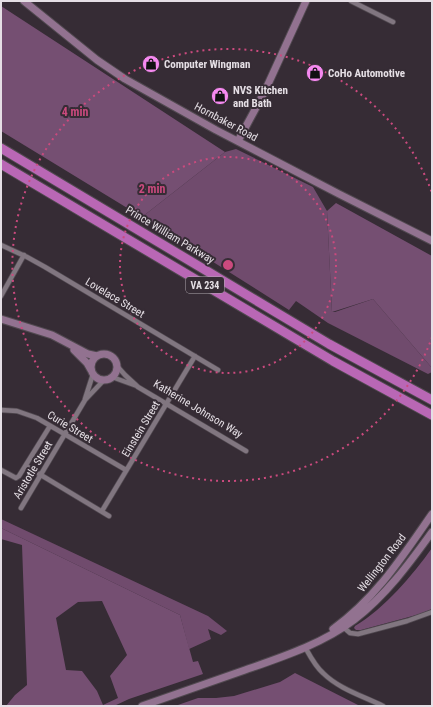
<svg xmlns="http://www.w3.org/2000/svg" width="433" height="707" viewBox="0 0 433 707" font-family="'Roboto Condensed',sans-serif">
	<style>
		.green { fill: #704b6d }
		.forest { fill: #754f72; fill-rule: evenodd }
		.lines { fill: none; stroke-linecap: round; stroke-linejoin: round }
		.street-casing { stroke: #514950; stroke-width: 6 }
		.secondary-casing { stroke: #514950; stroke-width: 9 }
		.highway-casing { stroke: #514950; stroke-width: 11 }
		.street { stroke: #817680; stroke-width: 4.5 }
		.secondary { stroke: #927290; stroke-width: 7 }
		.highway { stroke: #b967b5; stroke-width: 9 }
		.ring { fill: none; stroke: #cb4a7e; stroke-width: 2; stroke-dasharray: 2 4 }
		.labels { text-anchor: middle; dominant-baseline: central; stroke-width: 4; stroke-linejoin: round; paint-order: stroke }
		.shield { fill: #362c35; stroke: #b0a9b0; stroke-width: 1 }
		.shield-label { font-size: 10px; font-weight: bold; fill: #e5dfe5 }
		.poi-label { font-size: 11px; font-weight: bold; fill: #e5dfe5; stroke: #362c35; text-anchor: start }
		.street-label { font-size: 11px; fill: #e5dfe5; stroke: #362c35 }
		.centre { fill: #cb4a7e; stroke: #362c35; stroke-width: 2 }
		.ring-label { font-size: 12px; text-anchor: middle; font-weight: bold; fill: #cb4a7e; stroke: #362c35; stroke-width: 4; stroke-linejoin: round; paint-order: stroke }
	</style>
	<rect width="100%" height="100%" fill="#362c35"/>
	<path class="green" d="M 236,149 L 313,187 L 327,211 L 332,312 L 335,312 L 373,299 L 432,368 L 432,372 L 428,374 L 328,323 L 296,301 L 289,310 L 142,217 L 225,152 Z
		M 1,519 L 208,616 L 222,627 L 227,631 L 221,635 L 208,629 L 211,639 L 189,649 L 180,615 L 1,528 Z"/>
	<path class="forest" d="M 1,6 L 225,152 L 142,217 L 1,131 Z
		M 336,203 L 432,256 L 432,368 L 373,299 L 332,312 L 327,211 Z
		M 1,528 L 180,615 L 193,662 L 198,661 L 203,674 L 129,699 L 114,706 L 6,706 L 15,695 L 27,685 L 22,545 L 1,539 ZM 102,601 L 127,655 L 110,676 L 118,698 L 103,705 L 97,691 L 82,671 L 66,670 L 56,618 L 78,602 Z
		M 432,548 L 432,609 L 420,614 L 361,630 L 356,630 L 354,628 L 355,626 C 385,608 412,576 432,548 Z
		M 295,673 L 360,706 L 175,706 L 198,698 L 216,698 L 234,696 L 280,682 Z"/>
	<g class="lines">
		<defs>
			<path id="street" d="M 351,1 L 393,22
				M 1,245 L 27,257 L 45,267 L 218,370
				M 1,296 L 24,255
				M 117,366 L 125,375 L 138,387 L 246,451
				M 112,377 L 137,386
				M 85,399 L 93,374
				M 1,410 L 17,411 L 37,418 L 126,470
				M 26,466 L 109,516
				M 1,470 L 16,478 L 19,476 L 50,426
				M 21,508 L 85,400 L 104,380
				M 102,511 L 195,356
				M 342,626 L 350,633 L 358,634 L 407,621 L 432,612
				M 305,647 C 310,656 315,666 323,673 C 339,689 363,696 383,706"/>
			<path id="secondary" d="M 24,1 L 97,60 L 125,79 L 216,130 L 339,194 L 432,241
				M 238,141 L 264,93 L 306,1
				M 1,319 L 52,335 L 88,354 L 97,356
				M 74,350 L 87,363 L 91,370
				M91 367a13 13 0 1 1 26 0a13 13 0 1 1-26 0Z
				M 333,629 C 376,598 402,557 432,514
				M 142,706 C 176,694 210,682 245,670 C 282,657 322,644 354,620 C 386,595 409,564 432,532"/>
			<path id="highway" d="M 1,148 L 329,344 L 432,400
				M 1,164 L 333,361 L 432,415"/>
		</defs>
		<use href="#street" class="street-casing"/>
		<use href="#secondary" class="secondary-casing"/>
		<use href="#highway" class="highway-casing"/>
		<use href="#street" class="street"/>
		<use href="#secondary" class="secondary"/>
		<use href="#highway" class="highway"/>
	</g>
	<g class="ring">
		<circle cx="228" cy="265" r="108"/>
		<path d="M432 337A216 216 0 1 1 432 193"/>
	</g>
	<defs>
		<symbol id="shop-disc" viewBox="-11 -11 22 22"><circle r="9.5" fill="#f589ef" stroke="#362c35"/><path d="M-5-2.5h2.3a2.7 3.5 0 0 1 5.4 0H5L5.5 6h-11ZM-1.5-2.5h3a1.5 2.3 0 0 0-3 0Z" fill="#111"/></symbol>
	</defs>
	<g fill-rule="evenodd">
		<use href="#shop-disc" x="141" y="54" width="20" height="20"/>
		<use href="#shop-disc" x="305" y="63" width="20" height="20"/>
		<use href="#shop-disc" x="210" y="86" width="20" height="20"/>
	</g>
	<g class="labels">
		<rect class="shield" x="186" y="277" width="38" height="16" rx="3"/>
		<g class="shield-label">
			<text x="205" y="285">VA 234</text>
		</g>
		<g class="poi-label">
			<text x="164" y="64">Computer Wingman</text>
			<text x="328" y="73">CoHo Automotive</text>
			<text x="233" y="90">NVS Kitchen<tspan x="233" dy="13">and Bath</tspan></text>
		</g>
		<g class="street-label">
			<text transform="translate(226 122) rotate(28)">Hornbaker Road</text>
			<text transform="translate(170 235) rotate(31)">Prince William Parkway</text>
			<text transform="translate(115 298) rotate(31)">Lovelace Street</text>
			<text transform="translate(198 409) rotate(31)">Katherine Johnson Way</text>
			<text transform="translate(70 427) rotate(31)">Curie Street</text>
			<text transform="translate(141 429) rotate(-59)">Einstein Street</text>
			<text transform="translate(33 470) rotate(-59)">Aristotle Street</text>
			<text transform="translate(382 563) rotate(-52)">Wellington Road</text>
		</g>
	</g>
	<circle cx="228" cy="265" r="6" class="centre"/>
	<g class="ring-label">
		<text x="75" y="116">4 min</text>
		<text x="152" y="193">2 min</text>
	</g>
	<rect width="433" height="707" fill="none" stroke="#e5dfe5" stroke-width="4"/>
</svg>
